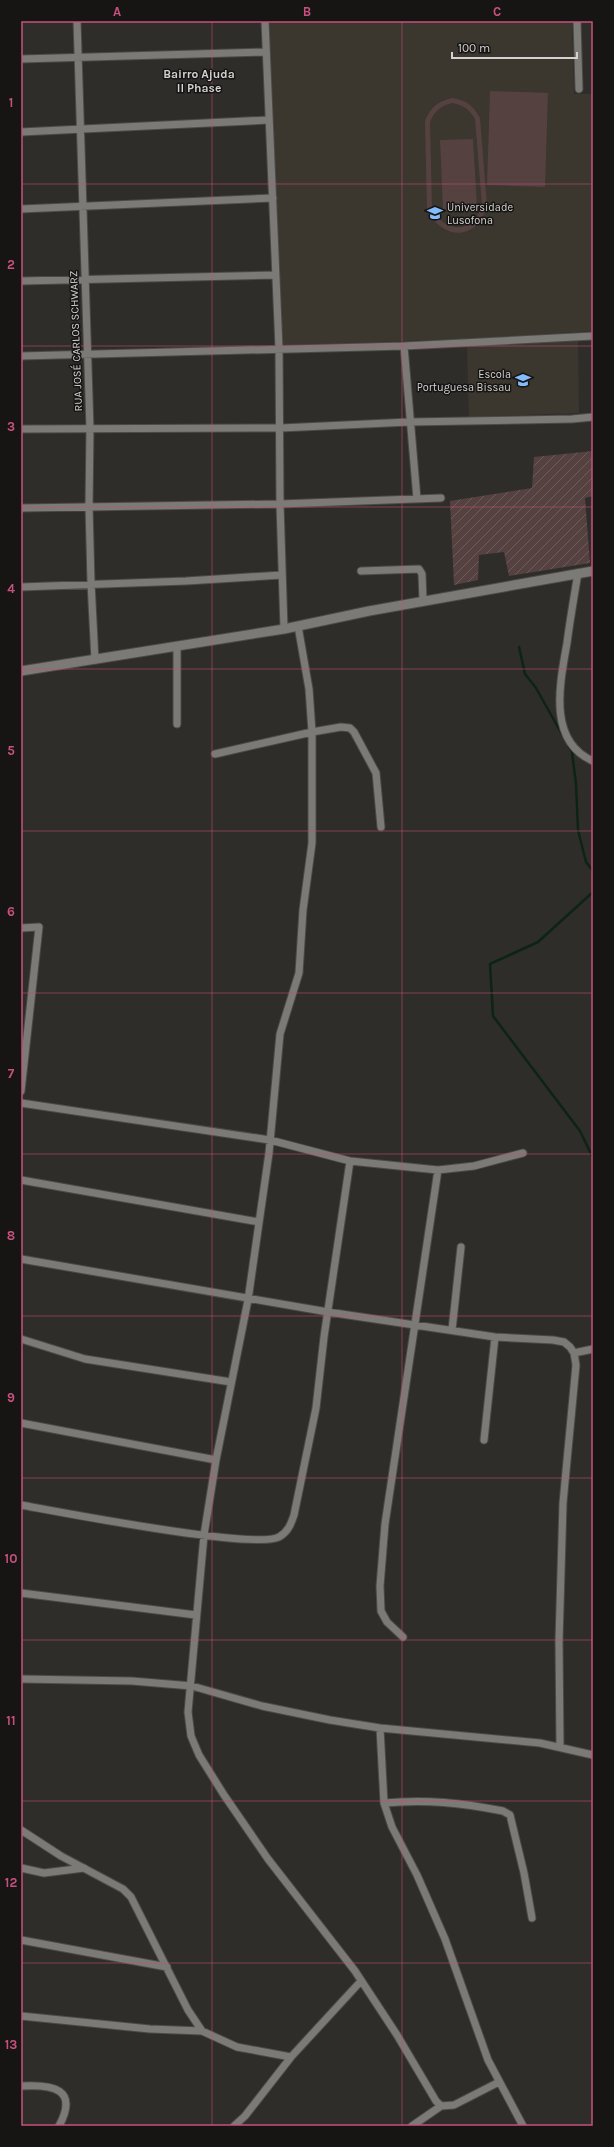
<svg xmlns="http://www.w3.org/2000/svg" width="614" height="2147" viewBox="0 0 614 2147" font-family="Karla,sans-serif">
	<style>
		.built { fill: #3b362e }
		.garden { fill: url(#garden-furrows) }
		.pitch { fill: #564141; fill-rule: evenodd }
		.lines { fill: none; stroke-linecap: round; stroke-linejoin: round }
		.stream { stroke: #0d2414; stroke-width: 2.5 }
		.street-casing { stroke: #4c4a47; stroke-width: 9 }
		.secondary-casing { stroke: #4c4a47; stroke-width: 11 }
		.street { stroke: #7c7a77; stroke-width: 7 }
		.secondary { stroke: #7c7a77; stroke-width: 9 }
		.grid { fill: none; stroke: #c7507e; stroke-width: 1; stroke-opacity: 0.55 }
		.labels { text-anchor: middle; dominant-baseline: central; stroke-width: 3; stroke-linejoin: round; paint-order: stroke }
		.poi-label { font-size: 11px; fill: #d3d2d0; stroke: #161514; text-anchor: start }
		.street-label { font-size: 11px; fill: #d3d2d0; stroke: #161514 }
		.neighbourhood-label { font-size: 12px; font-weight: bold; fill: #d3d2d0; stroke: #161514 }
		.neatline { fill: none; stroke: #c7507e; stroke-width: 1.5 }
		.grid-label { font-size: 13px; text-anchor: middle; font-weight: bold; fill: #c7507e }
	</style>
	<defs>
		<pattern id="garden-furrows" width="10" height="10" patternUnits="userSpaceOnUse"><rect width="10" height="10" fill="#564141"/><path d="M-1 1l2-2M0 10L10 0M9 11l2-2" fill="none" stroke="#6d5c5b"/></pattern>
	</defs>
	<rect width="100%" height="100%" fill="#2f2d2a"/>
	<path class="built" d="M 268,21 L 572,21 L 574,94 L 593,94 L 593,331 L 466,339 L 282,345 Z
		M 578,341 L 579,413 L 469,417 L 467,346 Z"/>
	<path class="garden" d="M 593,451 L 593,496 L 585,498 L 590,563 L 509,576 L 504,552 L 479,555 L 478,580 L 454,585 L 450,501 L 532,488 L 534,457 Z"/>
	<path class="pitch" d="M 490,91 L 548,93 L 545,187 L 487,185 Z
		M 452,98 C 466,100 473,105 480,118 L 487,206 C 477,241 443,241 427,210 L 425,121 C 431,107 437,102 452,98 ZM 452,103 C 463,105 469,109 475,119 L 482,205 C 474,234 445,234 432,209 L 430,122 C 435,111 440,106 452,103 Z
		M 473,139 L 477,208 L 443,210 L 440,140 Z"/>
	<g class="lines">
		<path class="stream" d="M 519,647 L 525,674 L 536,688 L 572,752 L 576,784 L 578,830 L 586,862 L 593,871
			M 593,892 L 538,942 L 490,964 L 493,1016 L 580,1131 L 593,1158"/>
		<defs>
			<path id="street" d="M 77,21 L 90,429 L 89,506 L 91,583 L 95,660
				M 265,21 L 279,348 L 280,504 L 284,629
				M 577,21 L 579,89
				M 21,59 L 266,52
				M 21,132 L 269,120
				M 21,209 L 273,198
				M 21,281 L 276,275
				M 404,346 L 417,499
				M 21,356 L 404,346 L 593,336
				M 21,429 L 281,428 L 409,422 L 572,419 L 593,417
				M 21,508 L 280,504 L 441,498
				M 361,571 L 419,569 L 422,574 L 423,601
				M 578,573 C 574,597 570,620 567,643 C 560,683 547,741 593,761
				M 21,587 L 186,581 L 282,575
				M 298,626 L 309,689 L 312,732 L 312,843 L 303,910 L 299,973 L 280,1034 L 269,1153 L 248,1300 L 216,1460 L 204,1535 L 188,1712 L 191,1736 L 199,1755 L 224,1795 L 268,1859 L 355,1971 L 397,2035 L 436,2101 L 441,2106 L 454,2105 L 499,2082
				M 177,647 L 177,724
				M 215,754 L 312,732 L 341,727 L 350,728 L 354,732 L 376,773 L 381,827
				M 21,928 L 39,927 L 21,1091
				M 21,1103 L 270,1140 L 350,1161 L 438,1170 L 474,1166 L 523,1153
				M 21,1180 L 259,1222
				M 21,1259 L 328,1312 L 495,1337 L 553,1340 L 564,1342 L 570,1347 L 574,1353 L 576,1365 L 563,1503 L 559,1641 L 560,1746
				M 452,1330 L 461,1247
				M 21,1339 L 85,1359 L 231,1382
				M 574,1353 L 593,1349
				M 21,1423 L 216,1460
				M 484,1440 L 495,1337
				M 21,1505 C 60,1512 255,1550 279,1537 C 288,1532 291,1524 294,1515 L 316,1408 L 324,1337 L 350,1161
				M 21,1593 L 196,1615
				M 403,1637 L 387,1622 L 381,1611 L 380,1586 L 385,1524 L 438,1170
				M 21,1679 L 132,1681 L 192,1686 L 262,1706 L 330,1720 L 380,1728 L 540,1743 L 593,1755
				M 380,1728 L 384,1803 L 392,1827 L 417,1875 L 445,1939 L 488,2060 L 523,2126
				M 384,1803 C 427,1799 461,1803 503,1811 L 510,1815 L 524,1873 L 532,1918
				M 21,1830 L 61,1856 L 123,1889 L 131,1897 L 188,2010 L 202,2031
				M 21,1868 L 44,1873 L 84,1868
				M 21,1940 L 167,1967
				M 21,2016 L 150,2029 L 202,2031 L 237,2047 L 291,2057 L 361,1981
				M 21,2086 C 53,2084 79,2089 59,2126
				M 234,2126 L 245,2116 L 291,2057
				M 412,2126 L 441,2106"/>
			<path id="secondary" d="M 21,671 L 284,629 L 369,611 L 593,571"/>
		</defs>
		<use href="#street" class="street-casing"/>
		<use href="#secondary" class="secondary-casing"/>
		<use href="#street" class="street"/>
		<use href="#secondary" class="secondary"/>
	</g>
	<path class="grid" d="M 212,21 L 212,2126M 402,21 L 402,2126M 21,184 L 593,184M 21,346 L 593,346M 21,507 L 593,507M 21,669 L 593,669M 21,831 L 593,831M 21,993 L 593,993M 21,1154 L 593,1154M 21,1316 L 593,1316M 21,1478 L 593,1478M 21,1640 L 593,1640M 21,1801 L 593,1801M 21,1963 L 593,1963"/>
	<defs>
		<symbol id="university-bare" viewBox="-9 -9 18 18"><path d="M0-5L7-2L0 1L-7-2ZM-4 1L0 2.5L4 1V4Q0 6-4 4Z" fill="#84bcfb" stroke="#161514" stroke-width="2.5" paint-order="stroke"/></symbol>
		<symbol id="school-bare" viewBox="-9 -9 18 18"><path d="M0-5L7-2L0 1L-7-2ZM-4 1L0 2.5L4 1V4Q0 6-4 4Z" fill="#84bcfb" stroke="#161514" stroke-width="2.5" paint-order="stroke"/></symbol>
	</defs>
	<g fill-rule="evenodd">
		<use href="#university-bare" x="424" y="202" width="22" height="22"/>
		<use href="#school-bare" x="512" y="369" width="22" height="22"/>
	</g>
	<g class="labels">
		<g class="poi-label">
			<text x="447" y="207">Universidade<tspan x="447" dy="13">Lusofona</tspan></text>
			<text x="511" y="374" text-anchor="end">Escola<tspan x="511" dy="13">Portuguesa Bissau</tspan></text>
		</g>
		<g class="street-label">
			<text transform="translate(76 341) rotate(-92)">RUA JOSÉ CARLOS SCHWARZ</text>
		</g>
		<g class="neighbourhood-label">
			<text x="199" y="74">Bairro Ajuda<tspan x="199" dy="14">II Phase</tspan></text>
		</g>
	</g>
	<rect width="614" height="2147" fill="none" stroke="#161514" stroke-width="44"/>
	<path d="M452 52v6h125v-6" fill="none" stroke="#d3d2d0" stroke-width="2"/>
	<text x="458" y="52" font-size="12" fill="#d3d2d0" stroke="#161514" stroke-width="3" paint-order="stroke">100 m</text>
	<rect x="22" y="22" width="570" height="2103" class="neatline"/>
	<g class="grid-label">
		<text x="117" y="16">A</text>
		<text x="307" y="16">B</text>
		<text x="497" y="16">C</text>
		<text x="11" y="107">1</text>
		<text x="11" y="269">2</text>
		<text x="11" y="431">3</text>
		<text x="11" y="593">4</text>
		<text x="11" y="755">5</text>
		<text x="11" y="916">6</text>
		<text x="11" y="1078">7</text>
		<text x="11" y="1240">8</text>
		<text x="11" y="1402">9</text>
		<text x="11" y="1563">10</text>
		<text x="11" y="1725">11</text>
		<text x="11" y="1887">12</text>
		<text x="11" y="2049">13</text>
	</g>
</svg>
